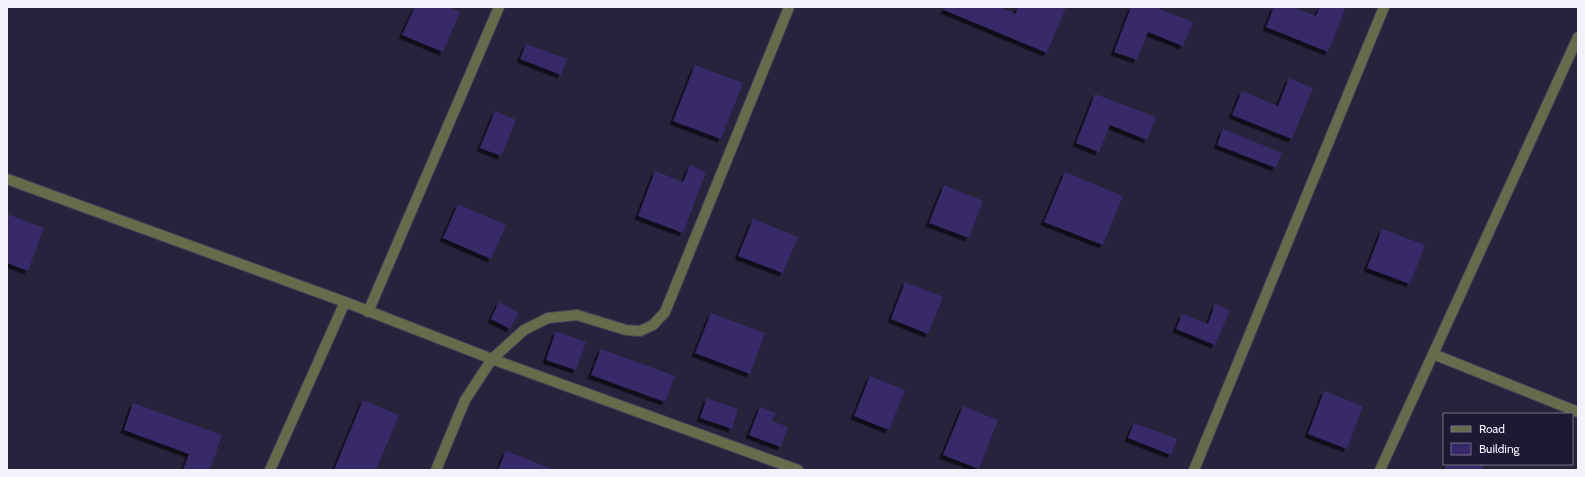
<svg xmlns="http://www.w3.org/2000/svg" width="1585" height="477" viewBox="0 0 1585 477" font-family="Cabin,sans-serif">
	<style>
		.building { fill: #372969; filter: url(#shadow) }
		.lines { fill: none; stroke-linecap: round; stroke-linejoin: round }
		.lane-casing { stroke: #434058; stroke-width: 12 }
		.street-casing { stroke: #434058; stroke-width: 12 }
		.lane { stroke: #656b4b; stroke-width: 10 }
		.street { stroke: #656b4b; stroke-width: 10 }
	</style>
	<defs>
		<filter id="shadow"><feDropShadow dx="-3.5" dy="3.5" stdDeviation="0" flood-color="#0009"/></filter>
	</defs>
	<rect width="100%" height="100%" fill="#26233d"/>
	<path class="building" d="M 415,7 L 447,7 L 460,12 L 443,52 L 402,35 Z
		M 946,7 L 999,7 L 1016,14 L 1018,7 L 1066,7 L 1047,53 L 944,10 Z
		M 1131,7 L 1154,7 L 1193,22 L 1183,46 L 1148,32 L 1137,60 L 1114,52 Z
		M 1274,7 L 1292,7 L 1316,16 L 1320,7 L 1346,7 L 1328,52 L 1266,27 Z
		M 526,44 L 567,59 L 561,75 L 520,59 Z
		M 695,65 L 743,83 L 721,139 L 673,121 Z
		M 1289,78 L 1313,88 L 1292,139 L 1232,115 L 1242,91 L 1278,106 Z
		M 1095,94 L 1156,117 L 1147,140 L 1110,125 L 1099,152 L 1076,143 Z
		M 495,111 L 516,120 L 501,156 L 480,148 Z
		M 1223,129 L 1282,153 L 1276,168 L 1217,145 Z
		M 690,165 L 706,172 L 683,233 L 638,216 L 655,171 L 683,182 Z
		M 1065,172 L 1123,196 L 1103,245 L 1044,222 Z
		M 944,185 L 983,201 L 969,238 L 929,223 Z
		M 458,204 L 506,225 L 491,259 L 443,238 Z
		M 7,214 L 44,228 L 28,271 L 7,263 Z
		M 753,219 L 798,237 L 783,273 L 738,256 Z
		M 1382,229 L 1425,245 L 1410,284 L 1367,268 Z
		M 905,282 L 943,297 L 928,334 L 891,319 Z
		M 499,302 L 519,313 L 510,329 L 491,319 Z
		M 1215,304 L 1230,310 L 1215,345 L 1176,329 L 1182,314 L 1208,324 Z
		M 711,313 L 765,333 L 750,374 L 695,353 Z
		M 556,331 L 586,342 L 576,370 L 546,360 Z
		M 601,349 L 675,376 L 665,402 L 591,375 Z
		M 870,376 L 905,390 L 889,430 L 854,416 Z
		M 1324,391 L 1363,406 L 1347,449 L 1308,434 Z
		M 707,398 L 738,409 L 732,429 L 700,418 Z
		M 363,400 L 399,415 L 376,470 L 334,470 Z
		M 133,403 L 222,435 L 210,470 L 183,470 L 189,454 L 124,430 Z
		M 963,406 L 998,420 L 979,469 L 943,455 Z
		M 760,407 L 776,413 L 772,421 L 788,427 L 781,447 L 749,435 Z
		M 1134,423 L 1177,439 L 1171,455 L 1128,438 Z
		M 506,451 L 555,470 L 498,470 Z
		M 1446,464 L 1484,464 L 1482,470 L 1444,470 Z"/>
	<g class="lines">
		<defs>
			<path id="lane" d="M 436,470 L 465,400 L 492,359 L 524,330 L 548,318 L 577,315 L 626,330 L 640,331 L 653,325 L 665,312 L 789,7"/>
			<path id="street" d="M 7,179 L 345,302 L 492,359 L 798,470
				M 368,312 L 499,7
				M 1433,354 L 1578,412
				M 270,470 L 345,302
				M 1194,470 L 1384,7
				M 1380,470 L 1578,37"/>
		</defs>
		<use href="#lane" class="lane-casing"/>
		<use href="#street" class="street-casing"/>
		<use href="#lane" class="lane"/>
		<use href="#street" class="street"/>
	</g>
	<rect width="1585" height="477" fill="none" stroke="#f3f2fd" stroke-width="16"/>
	<rect x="1443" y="413" width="130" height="52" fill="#1d1932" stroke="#737083"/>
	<rect x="1451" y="426" width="20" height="6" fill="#656b4b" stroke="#737083"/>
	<text x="1479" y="433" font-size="12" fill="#f3f2fd">Road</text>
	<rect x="1451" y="443" width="20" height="12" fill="#372969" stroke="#737083"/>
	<text x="1479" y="453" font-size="12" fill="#f3f2fd">Building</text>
</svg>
